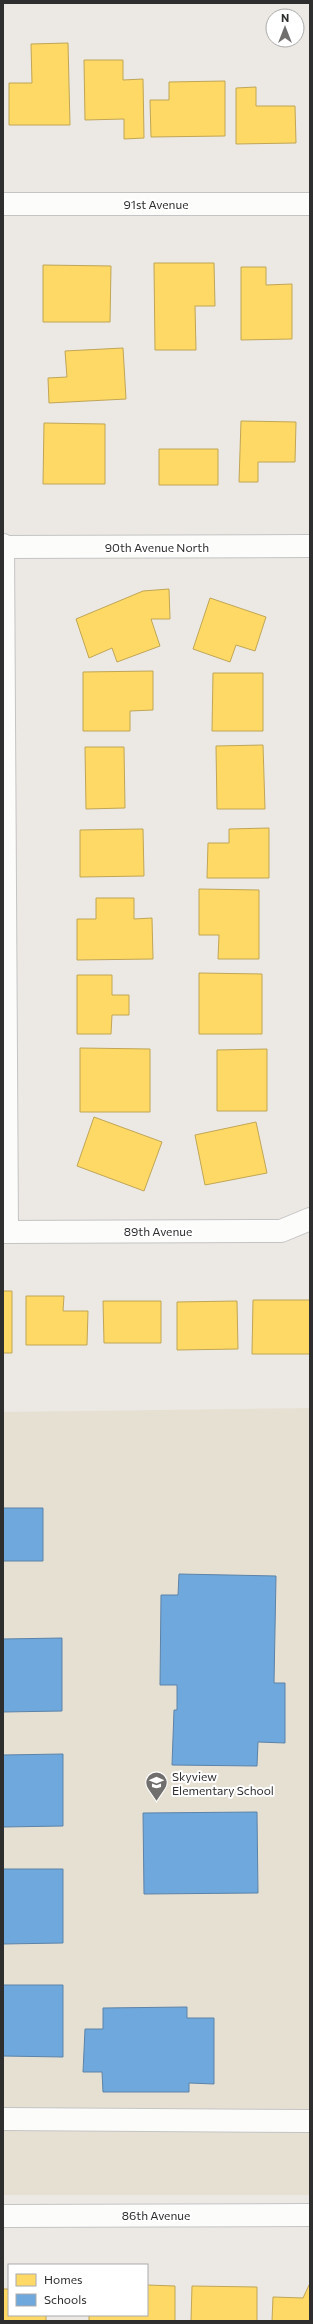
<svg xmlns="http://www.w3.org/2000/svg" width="313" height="2324" viewBox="0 0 313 2324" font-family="Commissioner,sans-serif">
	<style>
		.education { fill: #e6e0d3 }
		.homes { fill: #ffd966; stroke: #c0a655 }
		.schools { fill: #6fa8dc; stroke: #5c83a8 }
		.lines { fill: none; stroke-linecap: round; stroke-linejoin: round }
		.minor-casing { stroke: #c5c4c5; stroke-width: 24 }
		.minor { stroke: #fcfcfb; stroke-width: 22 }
		.labels { text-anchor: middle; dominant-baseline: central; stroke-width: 4; stroke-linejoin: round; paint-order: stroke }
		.street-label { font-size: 12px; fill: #2e2e2e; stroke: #fff }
		.poi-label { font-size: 12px; fill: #2e2e2e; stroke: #fff; text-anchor: start }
	</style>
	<rect width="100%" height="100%" fill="#ece8e4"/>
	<path class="education" d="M 310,1408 L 310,2195 L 3,2195 L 3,1412 Z"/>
	<path class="homes" d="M 68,43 L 70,125 L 9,125 L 9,83 L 32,83 L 31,44 Z
		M 84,60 L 123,60 L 123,80 L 143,79 L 144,138 L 124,139 L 124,119 L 85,120 Z
		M 225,81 L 225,136 L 151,137 L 150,100 L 169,100 L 169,82 Z
		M 256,87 L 256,106 L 295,106 L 296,143 L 236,144 L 236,88 Z
		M 154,263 L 214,263 L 215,306 L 195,306 L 196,350 L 155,350 Z
		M 43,265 L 111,266 L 110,322 L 43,322 Z
		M 241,267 L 266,267 L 266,285 L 292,284 L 292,339 L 241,340 Z
		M 123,348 L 126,399 L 49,403 L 48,378 L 67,377 L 65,351 Z
		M 241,421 L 296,422 L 295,462 L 258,462 L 258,482 L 239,482 Z
		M 44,423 L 105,424 L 105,484 L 43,484 Z
		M 159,449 L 218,449 L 218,485 L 159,485 Z
		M 169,589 L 170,619 L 151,619 L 160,646 L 117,662 L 112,648 L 89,658 L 76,619 L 143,591 Z
		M 210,598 L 266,617 L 255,651 L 236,645 L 230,662 L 193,649 Z
		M 153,671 L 153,710 L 130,711 L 130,731 L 83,731 L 83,672 Z
		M 213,673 L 263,673 L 263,731 L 212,731 Z
		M 263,745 L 265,809 L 217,809 L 216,746 Z
		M 85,747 L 124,747 L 125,808 L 86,809 Z
		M 269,828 L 269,878 L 207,878 L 208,843 L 229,843 L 229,829 Z
		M 143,829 L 144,876 L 80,877 L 80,830 Z
		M 199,889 L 259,890 L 259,959 L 218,959 L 219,935 L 199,935 Z
		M 96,898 L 134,898 L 134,919 L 152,918 L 153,959 L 77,960 L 77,919 L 96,919 Z
		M 199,973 L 262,974 L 262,1034 L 199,1034 Z
		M 77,975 L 112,975 L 112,995 L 129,995 L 129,1015 L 112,1015 L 111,1034 L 77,1034 Z
		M 80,1048 L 150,1049 L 150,1112 L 80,1112 Z
		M 267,1049 L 267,1111 L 217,1111 L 217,1050 Z
		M 94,1117 L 162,1142 L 144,1191 L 77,1166 Z
		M 256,1122 L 267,1173 L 205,1185 L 195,1135 Z
		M 3,1291 L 12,1291 L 12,1353 L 3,1353 Z
		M 26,1296 L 64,1296 L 63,1311 L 88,1311 L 87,1345 L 26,1345 Z
		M 253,1300 L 310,1300 L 310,1354 L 252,1354 Z
		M 103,1301 L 161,1301 L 161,1343 L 104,1343 Z
		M 237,1301 L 238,1349 L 177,1350 L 177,1302 Z
		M 310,2283 L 310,2321 L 272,2321 L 273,2297 L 303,2298 Z
		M 147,2285 L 175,2286 L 175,2321 L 89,2321 L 89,2315 L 147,2315 Z
		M 192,2286 L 257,2287 L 257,2321 L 191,2321 Z
		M 3,2289 L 9,2289 L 9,2315 L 46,2315 L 46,2321 L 3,2321 Z"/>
	<path class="schools" d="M 3,1508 L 43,1508 L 43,1561 L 3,1561 Z
		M 179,1574 L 276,1576 L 274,1683 L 285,1683 L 285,1743 L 258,1742 L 257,1766 L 172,1765 L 174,1710 L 177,1710 L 177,1685 L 160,1685 L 161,1595 L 178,1595 Z
		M 62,1638 L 62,1711 L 3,1712 L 3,1639 Z
		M 63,1754 L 63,1826 L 3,1827 L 3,1755 Z
		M 257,1812 L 258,1893 L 144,1894 L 143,1813 Z
		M 3,1869 L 63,1869 L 63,1943 L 3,1944 Z
		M 3,1985 L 63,1985 L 63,2057 L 3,2056 Z
		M 187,2007 L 187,2018 L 214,2018 L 214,2084 L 189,2083 L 189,2092 L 103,2092 L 102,2072 L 83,2072 L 85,2029 L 103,2029 L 103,2008 Z"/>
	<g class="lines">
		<defs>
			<path id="minor" d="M 3,204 L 310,204
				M 3,545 L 7,1232
				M 3,547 L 310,546
				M 3,1232 L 281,1231 L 310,1219
				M 3,2119 L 310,2121
				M 3,2216 L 310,2215"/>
		</defs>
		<use href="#minor" class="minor-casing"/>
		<use href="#minor" class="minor"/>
	</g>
	<defs>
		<symbol id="school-pin" viewBox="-11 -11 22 30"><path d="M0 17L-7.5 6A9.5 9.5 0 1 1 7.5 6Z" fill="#706f6e" stroke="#fff"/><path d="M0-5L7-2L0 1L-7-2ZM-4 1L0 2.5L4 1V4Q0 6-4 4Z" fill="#fff"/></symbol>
	</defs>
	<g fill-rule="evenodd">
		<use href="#school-pin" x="144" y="1770" width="25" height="34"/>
	</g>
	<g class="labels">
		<g class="street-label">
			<text x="156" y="204">91st Avenue</text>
			<text x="157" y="547">90th Avenue North</text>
			<text x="158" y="1231">89th Avenue</text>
			<text x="156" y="2215">86th Avenue</text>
		</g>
		<g class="poi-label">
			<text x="172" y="1776">Skyview<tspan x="172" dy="14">Elementary School</tspan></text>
		</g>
	</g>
	<rect width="313" height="2324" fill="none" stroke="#2e2e2e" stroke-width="8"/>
	<rect x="8" y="2264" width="140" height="52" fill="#ffffff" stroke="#ababab"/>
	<rect x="16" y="2274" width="20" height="12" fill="#ffd966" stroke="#ababab"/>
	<text x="44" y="2284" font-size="12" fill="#2e2e2e">Homes</text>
	<rect x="16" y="2294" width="20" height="12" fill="#6fa8dc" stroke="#ababab"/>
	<text x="44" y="2304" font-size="12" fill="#2e2e2e">Schools</text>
	<g transform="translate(285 28)"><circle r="19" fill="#ffffff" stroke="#ababab"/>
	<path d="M0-3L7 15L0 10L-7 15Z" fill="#706f6e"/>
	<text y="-6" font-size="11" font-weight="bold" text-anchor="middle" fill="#2e2e2e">N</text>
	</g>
</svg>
